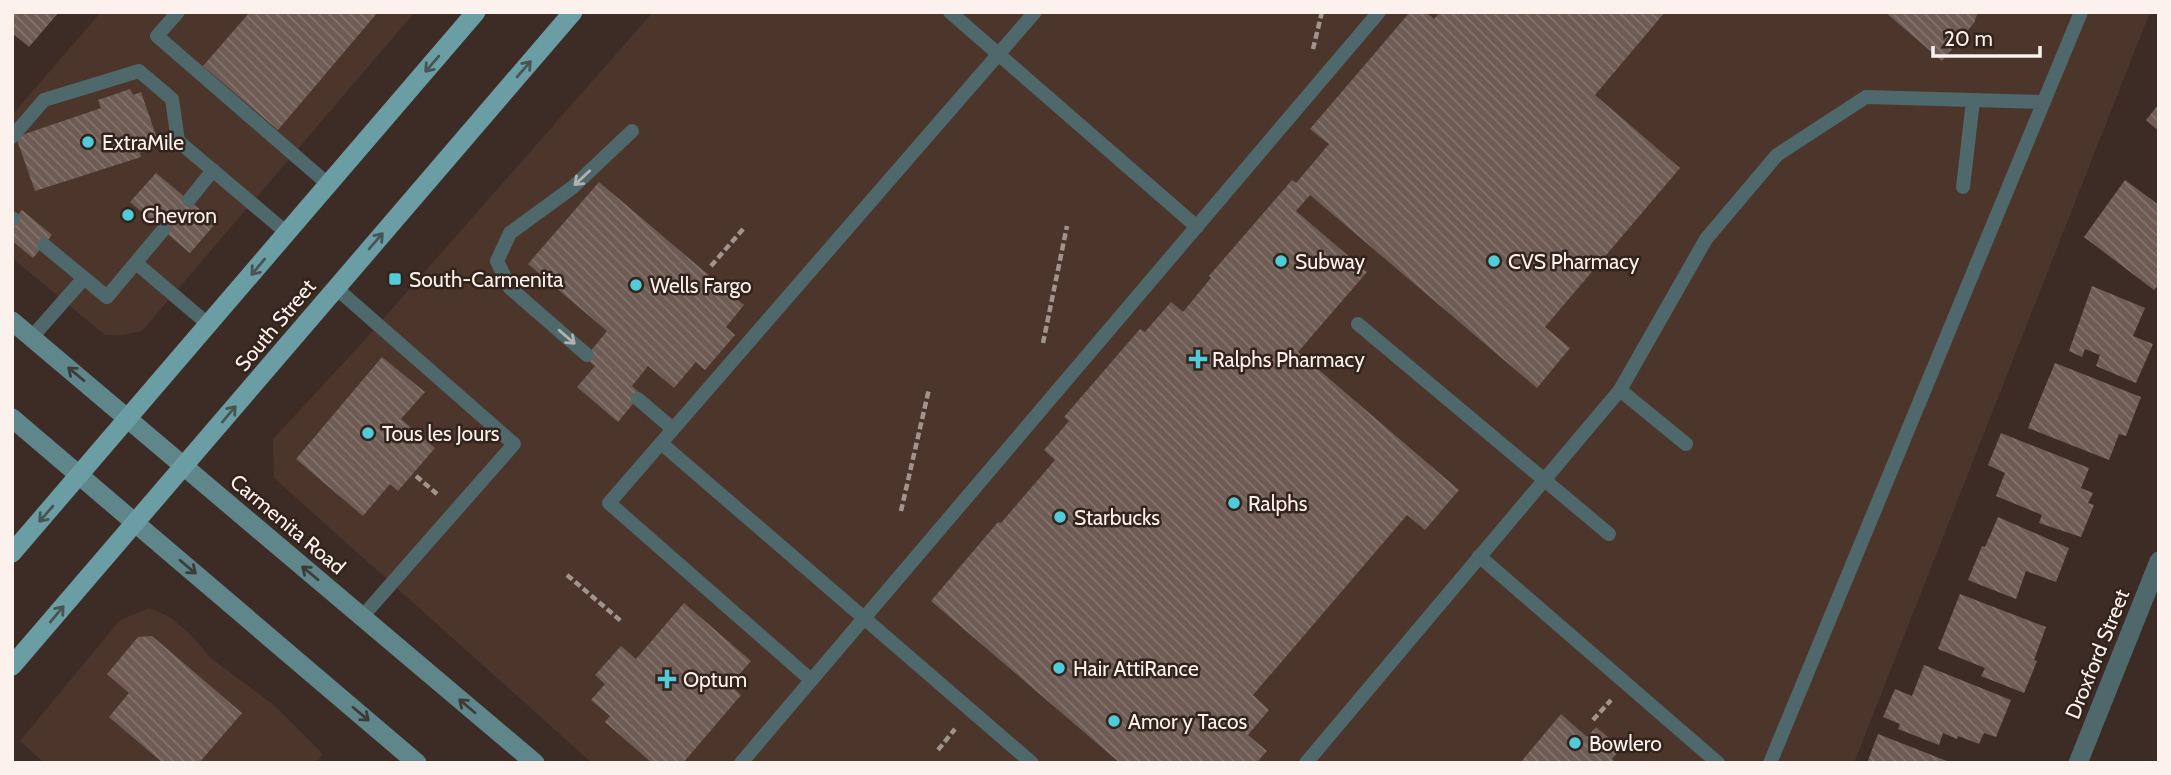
<svg xmlns="http://www.w3.org/2000/svg" width="2171" height="775" viewBox="0 0 2171 775" font-family="Cabin,sans-serif">
	<style>
		.built { fill: #4c352b }
		.building { fill: url(#building-back-hatch) }
		.lines { fill: none; stroke-linecap: round; stroke-linejoin: round }
		.path { stroke: #a1938d; stroke-width: 4.5; stroke-dasharray: 7 3.5; stroke-linecap: butt }
		.service { stroke: #4f686b; stroke-width: 14 }
		.minor { stroke: #4f686b; stroke-width: 19 }
		.secondary { stroke: #5f868b; stroke-width: 19 }
		.primary { stroke: #6a9ea4; stroke-width: 19 }
		.oneway { stroke: #485452 }
		.oneway2 { stroke: #aeb3b2 }
		.oneway3 { stroke: #3d3c38 }
		.poi-dot { fill: #52cbd8; stroke: #32231c; stroke-width: 2.5 }
		.labels { text-anchor: middle; dominant-baseline: central; stroke-width: 5; stroke-linejoin: round; paint-order: stroke }
		.poi-label { font-size: 21px; fill: #fcf1ec; stroke: #32231c; text-anchor: start }
		.street-label { font-size: 21px; fill: #fcf1ec; stroke: #32231c }
	</style>
	<defs>
		<pattern id="building-back-hatch" width="6" height="6" patternUnits="userSpaceOnUse" patternTransform="scale(1.75)"><rect width="6" height="6" fill="#6e5c54"/><path d="M-1 5l2 2M0 0l6 6M5-1l2 2" fill="none" stroke="#84746d"/></pattern>
	</defs>
	<rect width="100%" height="100%" fill="#3d2c25"/>
	<path class="built" d="M 101,12 L 415,12 L 142,331 L 123,335 L 105,335 L 12,258 L 12,115 Z
		M 653,12 L 2150,12 L 1854,763 L 592,763 L 274,478 L 273,439 L 362,343 Z
		M 150,608 L 170,617 L 191,635 L 212,659 L 274,705 L 323,754 L 316,763 L 44,763 L 20,741 L 120,620 Z"/>
	<path class="building" d="M 12,12 L 59,12 L 29,47 L 12,33 Z
		M 250,12 L 378,12 L 278,130 L 203,66 Z
		M 1410,12 L 1426,12 L 1434,19 L 1440,12 L 1665,12 L 1595,95 L 1680,168 L 1545,327 L 1570,348 L 1537,388 L 1310,195 L 1296,211 L 1367,272 L 1298,352 L 1459,490 L 1425,530 L 1407,515 L 1253,695 L 1269,710 L 1248,735 L 1267,751 L 1256,763 L 1120,763 L 931,601 L 998,522 L 1001,523 L 1055,460 L 1044,450 L 1069,421 L 1064,417 L 1140,329 L 1145,332 L 1171,302 L 1183,312 L 1211,278 L 1209,276 L 1292,180 L 1296,183 L 1329,144 L 1310,129 Z
		M 1885,12 L 1978,12 L 1974,23 L 1942,61 Z
		M 130,89 L 133,95 L 141,92 L 160,147 L 140,153 L 141,157 L 35,191 L 16,137 L 101,108 L 98,100 Z
		M 2159,104 L 2159,131 L 2146,120 Z
		M 156,173 L 216,223 L 190,253 L 130,202 Z
		M 2125,180 L 2159,205 L 2159,284 L 2154,290 L 2084,237 Z
		M 599,182 L 744,305 L 726,327 L 735,335 L 705,370 L 696,362 L 674,388 L 648,366 L 632,386 L 641,394 L 618,422 L 577,387 L 595,366 L 585,358 L 607,331 L 528,264 Z
		M 22,210 L 52,235 L 33,258 L 12,241 L 12,221 Z
		M 2092,286 L 2145,308 L 2133,336 L 2153,344 L 2136,383 L 2096,366 L 2100,355 L 2085,349 L 2082,357 L 2069,351 Z
		M 382,357 L 425,392 L 401,419 L 435,448 L 398,491 L 390,484 L 363,516 L 296,459 Z
		M 2055,363 L 2141,397 L 2126,436 L 2119,434 L 2109,460 L 2028,428 Z
		M 2001,433 L 2089,468 L 2081,488 L 2093,493 L 2088,503 L 2094,505 L 2081,537 L 2039,523 L 2042,515 L 1996,496 L 2005,473 L 1988,465 Z
		M 1998,517 L 2069,548 L 2056,582 L 2026,571 L 2016,599 L 1968,580 L 1982,546 L 1985,547 Z
		M 1960,594 L 2046,627 L 2034,660 L 2037,661 L 2024,693 L 1981,676 L 1985,668 L 1938,649 Z
		M 684,603 L 751,661 L 730,685 L 741,695 L 683,763 L 652,763 L 605,722 L 610,716 L 591,700 L 605,684 L 595,675 L 621,646 L 636,659 Z
		M 152,636 L 242,713 L 199,763 L 163,763 L 109,717 L 129,693 L 107,674 L 138,637 Z
		M 1924,665 L 2011,700 L 1996,737 L 1984,733 L 1979,744 L 1958,736 L 1957,739 L 1943,733 L 1939,745 L 1898,729 L 1900,724 L 1883,717 L 1895,689 L 1912,696 Z
		M 1561,714 L 1587,737 L 1596,727 L 1621,748 L 1612,759 L 1616,763 L 1520,763 Z
		M 1878,734 L 1952,763 L 1867,763 Z"/>
	<g class="lines">
		<path class="path" d="M 1313,49 L 1322,12
			M 711,266 L 744,228
			M 1043,343 L 1067,226
			M 416,476 L 437,494
			M 901,511 L 929,389
			M 567,575 L 621,621
			M 1593,720 L 1611,700
			M 938,750 L 955,729"/>
		<path class="service" d="M 178,12 L 157,36 L 329,185
			M 950,12 L 1197,227
			M 12,137 L 44,100 L 139,71 L 172,99 L 178,141 L 287,233
			M 1963,187 L 1973,101
			M 189,200 L 213,170
			M 12,218 L 13,219
			M 136,263 L 209,325
			M 84,278 L 107,297 L 163,230
			M 336,288 L 514,444 L 362,617
			M 1358,324 L 1609,534
			M 32,337 L 84,278 L 44,245
			M 587,355 L 510,288 L 497,261 L 510,233 L 573,187 L 632,131
			M 1620,390 L 1686,444
			M 638,399 L 673,429
			M 661,443 L 1032,763
			M 1479,556 L 1718,763
			M 811,680 L 609,503 L 1035,12
			M 741,763 L 1379,12
			M 1306,763 L 1620,390 L 1706,239 L 1777,155 L 1866,97 L 2044,102
			M 1770,763 L 2081,12"/>
		<path class="minor" d="M 2078,763 L 2159,561"/>
		<path class="secondary" d="M 12,321 L 535,763
			M 12,418 L 417,763"/>
		<path class="primary" d="M 12,553 L 476,12
			M 12,666 L 573,12"/>
	</g>
	<defs><path id="oneway-shaft" d="M-6 0H5M1.5-3L5.5 0L1.5 3" fill="none" stroke-width="1.6" stroke-linecap="round" stroke-linejoin="round" transform="scale(1.75)"/></defs>
	<g class="oneway">
		<use href="#oneway-shaft" transform="translate(432 64) rotate(131)"/>
		<use href="#oneway-shaft" transform="translate(524 69) rotate(-49)"/>
		<use href="#oneway-shaft" transform="translate(376 241) rotate(-49)"/>
		<use href="#oneway-shaft" transform="translate(258 267) rotate(130)"/>
		<use href="#oneway-shaft" transform="translate(229 414) rotate(-50)"/>
		<use href="#oneway-shaft" transform="translate(46 514) rotate(131)"/>
		<use href="#oneway-shaft" transform="translate(57 614) rotate(-50)"/>
	</g>
	<g class="oneway2">
		<use href="#oneway-shaft" transform="translate(582 178) rotate(137)"/>
		<use href="#oneway-shaft" transform="translate(567 337) rotate(41)"/>
	</g>
	<g class="oneway3">
		<use href="#oneway-shaft" transform="translate(76 374) rotate(-140)"/>
		<use href="#oneway-shaft" transform="translate(188 567) rotate(40)"/>
		<use href="#oneway-shaft" transform="translate(310 573) rotate(-140)"/>
		<use href="#oneway-shaft" transform="translate(467 706) rotate(-140)"/>
		<use href="#oneway-shaft" transform="translate(361 714) rotate(40)"/>
	</g>
	<g class="poi-dot">
		<circle cx="88" cy="142" r="7"/>
		<circle cx="128" cy="215" r="7"/>
		<circle cx="1281" cy="261" r="7"/>
		<circle cx="1494" cy="261" r="7"/>
		<rect x="388" y="272" width="14" height="14" rx="3.5"/>
		<circle cx="636" cy="285" r="7"/>
		<path d="M1194.5 348.5h7v7h7v7h-7v7h-7v-7h-7v-7h7z"/>
		<circle cx="368" cy="433" r="7"/>
		<circle cx="1234" cy="503" r="7"/>
		<circle cx="1060" cy="517" r="7"/>
		<circle cx="1059" cy="668" r="7"/>
		<path d="M663.5 668.5h7v7h7v7h-7v7h-7v-7h-7v-7h7z"/>
		<circle cx="1114" cy="721" r="7"/>
		<circle cx="1575" cy="743" r="7"/>
	</g>
	<g class="labels">
		<g class="poi-label">
			<text x="102" y="142">ExtraMile</text>
			<text x="142" y="215">Chevron</text>
			<text x="1295" y="261">Subway</text>
			<text x="1508" y="261">CVS Pharmacy</text>
			<text x="409" y="279">South-Carmenita</text>
			<text x="650" y="285">Wells Fargo</text>
			<text x="1212" y="359">Ralphs Pharmacy</text>
			<text x="382" y="433">Tous les Jours</text>
			<text x="1248" y="503">Ralphs</text>
			<text x="1074" y="517">Starbucks</text>
			<text x="1073" y="668">Hair AttiRance</text>
			<text x="683" y="679">Optum</text>
			<text x="1128" y="721">Amor y Tacos</text>
			<text x="1589" y="743">Bowlero</text>
		</g>
		<g class="street-label">
			<text transform="translate(275 325) rotate(-50)">South Street</text>
			<text transform="translate(288 524) rotate(40)">Carmenita Road</text>
			<text transform="translate(2097 654) rotate(-68)">Droxford Street</text>
		</g>
	</g>
	<rect width="2171" height="775" fill="none" stroke="#fcf1ec" stroke-width="28"/>
	<path d="M1933 46v10h107v-10" fill="none" stroke="#fcf1ec" stroke-width="3.5"/>
	<text x="1944" y="46" font-size="21" fill="#fcf1ec" stroke="#32231c" stroke-width="5" paint-order="stroke">20 m</text>
</svg>
